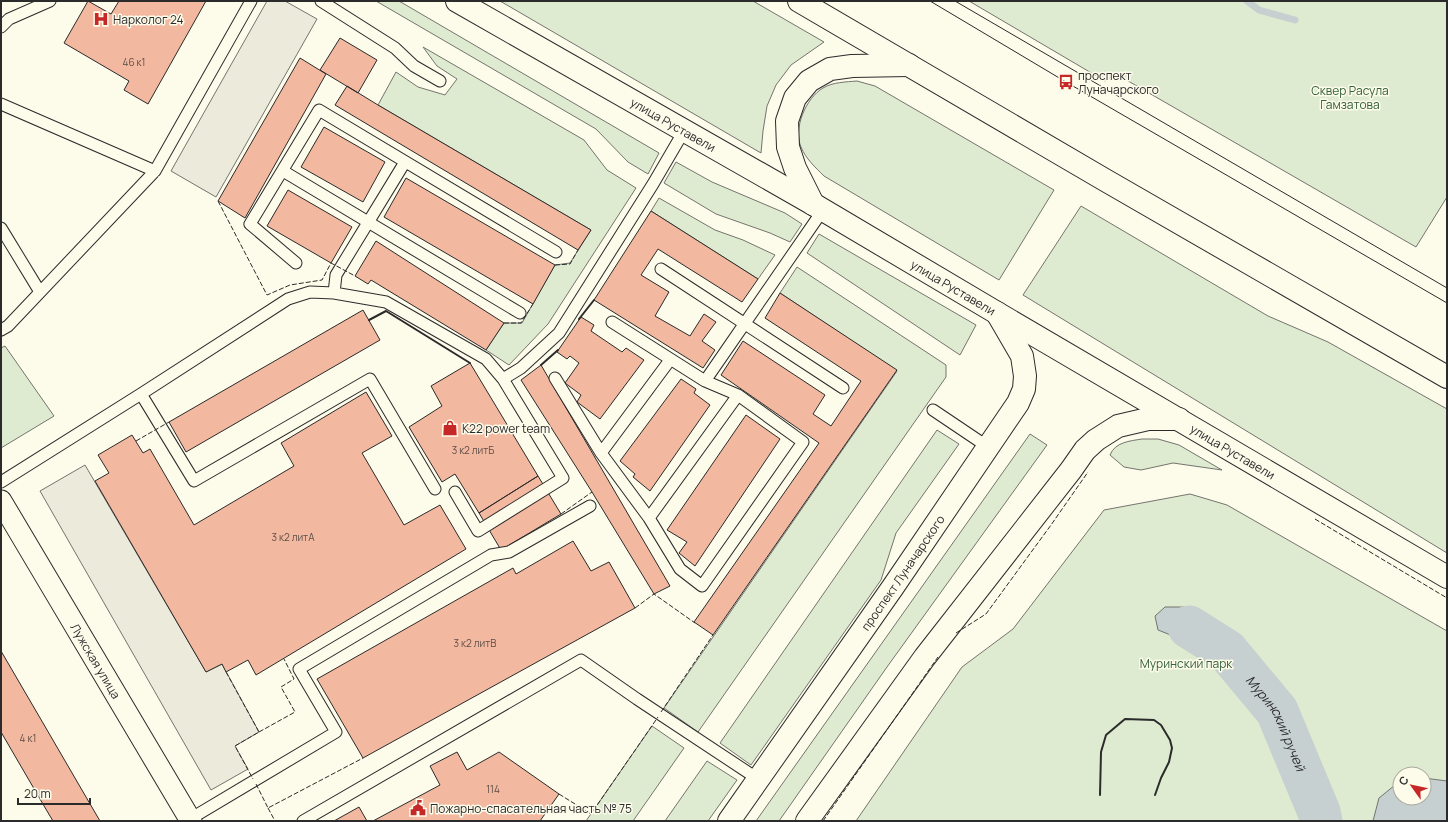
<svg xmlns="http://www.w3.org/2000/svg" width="1448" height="822" viewBox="0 0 1448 822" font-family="Manrope,sans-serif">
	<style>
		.green { fill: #deebd1; stroke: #74746e; fill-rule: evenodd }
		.parking { fill: #eceadb; stroke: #74746e }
		.water { fill: #c7d0d0; stroke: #74746e }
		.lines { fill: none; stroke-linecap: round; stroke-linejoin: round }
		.stream { stroke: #c7d0d0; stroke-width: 7 }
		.river { stroke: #c7d0d0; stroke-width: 43 }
		.building { fill: #f2b8a0; stroke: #2b2b2b }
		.lane-casing { stroke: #2b2b2b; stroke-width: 13 }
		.street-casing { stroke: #2b2b2b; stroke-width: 23 }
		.secondary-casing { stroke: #2b2b2b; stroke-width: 24 }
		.primary-casing { stroke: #2b2b2b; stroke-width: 24 }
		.lane { stroke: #fdfbea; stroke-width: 11 }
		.street { stroke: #fdfbea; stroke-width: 21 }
		.secondary { stroke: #fdfbea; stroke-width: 22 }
		.primary { stroke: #fdfbea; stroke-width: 22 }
		.tram { stroke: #2b2b2b; stroke-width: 1 }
		.fence { stroke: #2b2b2b; stroke-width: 1; stroke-dasharray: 5 2; stroke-linecap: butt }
		.wall { stroke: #2b2b2b; stroke-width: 2 }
		.labels { text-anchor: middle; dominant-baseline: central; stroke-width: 3; stroke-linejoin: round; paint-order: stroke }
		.number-label { font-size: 10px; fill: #5d4e48 }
		.poi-label { font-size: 12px; fill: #2b2b2b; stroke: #fdfbea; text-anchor: start }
		.park-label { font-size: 12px; fill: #34623c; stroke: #fdfbea }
		.street-label { font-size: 12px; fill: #2b2b2b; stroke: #fdfbea }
		.water-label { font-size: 13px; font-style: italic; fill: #2b2b2b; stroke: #fdfbea }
	</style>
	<rect width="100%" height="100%" fill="#fdfbea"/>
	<path class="green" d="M 376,1 L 399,1 L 659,153 L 648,174 L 628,162 L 596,129 Z
		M 500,1 L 753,1 L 824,42 L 791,65 L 776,85 L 767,106 L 763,131 L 761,153 Z
		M 969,1 L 1447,1 L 1447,197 L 1416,247 L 1116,74 L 1105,81 Z
		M 423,47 L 584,140 L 607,170 L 636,188 L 548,324 L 509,365 L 486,350 L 504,323 L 522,323 L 555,265 L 570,263 L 591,230 L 378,105 L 396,72 L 418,87 L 445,95 L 457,79 L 437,66 Z
		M 857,81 L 875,86 L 1054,190 L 999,280 L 824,176 C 815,167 806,159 801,147 C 793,128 806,98 823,88 C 833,82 846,82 857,81 Z
		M 676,162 L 712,182 L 785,213 L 802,224 L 790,242 L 770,233 L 716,214 L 664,183 Z
		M 659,198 L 715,230 L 743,240 L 775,255 L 758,279 L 651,211 Z
		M 1081,206 L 1268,316 L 1328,342 L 1447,409 L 1447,553 L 1023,295 Z
		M 819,234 L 976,325 L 960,355 L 807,253 Z
		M 797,267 L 946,365 L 946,377 L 698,732 L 664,708 L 897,371 L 780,293 Z
		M 5,346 L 54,416 L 1,448 L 1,348 Z
		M 937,430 L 959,444 L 896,533 L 881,580 L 751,765 L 720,743 Z
		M 1030,434 L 1047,445 L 887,667 L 779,821 L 756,821 Z
		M 1142,439 L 1158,439 L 1179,445 L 1222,470 L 1173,463 L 1141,470 L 1124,467 L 1110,455 C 1115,442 1130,441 1142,439 Z
		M 1190,494 L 1227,505 L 1447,631 L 1447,821 L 856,821 L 962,667 L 1013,629 L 1104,510 ZM 1400,774 L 1424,774 L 1424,798 L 1400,798 Z
		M 652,726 L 684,748 L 633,821 L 586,821 Z
		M 707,761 L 737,780 L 708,821 L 665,821 Z"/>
	<path class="parking" d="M 267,1 L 285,1 L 317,19 L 216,197 L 171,171 Z
		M 85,465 L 206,672 L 222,664 L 259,732 L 235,746 L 248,769 L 211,790 L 40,491 Z"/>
	<path class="water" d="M 1165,607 L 1184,607 L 1196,614 L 1209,624 L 1220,636 L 1227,651 L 1191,643 L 1158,630 L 1155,616 Z
		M 1424,778 L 1447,781 L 1447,821 L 1373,821 L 1379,798 L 1400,781 L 1400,798 L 1424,798 Z"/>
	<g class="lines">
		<path class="stream" d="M 1247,1 L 1259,10 L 1295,20"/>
		<path class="river" id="s1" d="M 1189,627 L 1227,651 L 1277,711 L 1319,812 L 1321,821"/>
	</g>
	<path class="building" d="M 88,1 L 111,14 L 119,1 L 206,1 L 148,104 L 124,90 L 129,81 L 64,43 Z
		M 340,38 L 377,60 L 358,93 L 320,70 Z
		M 300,58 L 326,74 L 245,218 L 218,201 Z
		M 347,86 L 378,105 L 591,230 L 578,250 L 335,105 Z
		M 324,127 L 385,162 L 363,202 L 301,167 Z
		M 406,178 L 555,265 L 533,304 L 384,217 Z
		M 288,190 L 352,227 L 331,263 L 267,226 Z
		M 651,211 L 758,279 L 742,302 L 658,249 L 641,275 L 669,292 L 655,316 L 690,336 L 704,314 L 716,322 L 702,341 L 715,350 L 703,368 L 594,300 Z
		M 376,241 L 504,323 L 486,350 L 371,280 L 368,284 L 355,276 Z
		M 780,293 L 897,370 L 713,635 L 694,622 L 819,443 L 721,375 L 743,341 L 825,395 L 813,414 L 831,426 L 861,381 L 765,318 Z
		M 363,310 L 380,340 L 186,452 L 169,422 Z
		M 581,317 L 594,325 L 591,331 L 622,352 L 626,348 L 644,360 L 600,419 L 577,402 L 581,395 L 565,383 L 579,363 L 570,356 L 567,359 L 557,352 Z
		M 470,363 L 538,476 L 479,513 L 455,474 L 442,482 L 409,427 L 442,406 L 431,386 Z
		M 541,365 L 670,586 L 654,594 L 592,492 L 521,380 Z
		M 681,379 L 696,389 L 694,393 L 710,405 L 650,491 L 633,477 L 635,474 L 620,461 Z
		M 366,392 L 392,436 L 362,453 L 404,525 L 440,505 L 466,549 L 256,675 L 248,660 L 226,672 L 222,664 L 206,672 L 95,481 L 109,473 L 98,455 L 132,435 L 143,453 L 150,449 L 194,525 L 294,466 L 281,443 Z
		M 746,415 L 780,439 L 695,566 L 679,553 L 687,542 L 667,530 Z
		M 538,476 L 561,514 L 501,550 L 479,513 Z
		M 573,541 L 591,571 L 609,562 L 635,608 L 363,758 L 317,679 L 513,568 L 516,574 Z
		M 1,651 L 43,723 L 100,821 L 53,821 L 47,811 L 1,732 Z
		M 457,752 L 467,770 L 499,752 L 559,794 L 540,821 L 373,821 L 440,785 L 430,766 Z
		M 359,807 L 367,821 L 334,821 Z"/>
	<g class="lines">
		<defs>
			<path id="lane" d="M 321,1 L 395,48 L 414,66 L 440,81
				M 1,27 L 9,19 L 50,1
				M 1,104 L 155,171
				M 283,171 L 520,313
				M 1,228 L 40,292
				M 296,263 L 250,224 L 319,110 L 556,252
				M 661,269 L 843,388
				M 334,293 L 336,275 L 405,162
				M 1,330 L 8,326 L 155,171 L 251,1
				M 555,378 L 601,453 L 649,518 L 680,569 L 702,586 L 803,442 L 738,395 L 705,381 L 612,322
				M 705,381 L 823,210
				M 141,394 L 194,481 L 370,379 L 435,489
				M 933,410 L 988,447
				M 601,453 L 670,360
				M 1,482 L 141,394 L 288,299 L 310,292 L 334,293 L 386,302 L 486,359 L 503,379 L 521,368 L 559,333 L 653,184 L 684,131
				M 455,492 L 478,531 L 563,478 L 503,379
				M 649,518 L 738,395
				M 190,819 L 336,732 L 299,669 L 491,555 L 509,552 L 590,506
				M 303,821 L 581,660 L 637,699 L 758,779"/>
			<g id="street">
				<path id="s2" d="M 1,501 L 191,821"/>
			</g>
			<g id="secondary">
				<path id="s3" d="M 729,821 L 893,587 L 1018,403 L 1024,389 L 1025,376 L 1022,356 L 997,313"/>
				<path d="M 807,821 L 925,657 L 1071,470 L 1085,450 L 1096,440 L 1118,426 L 1148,419 L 1179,419"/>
			</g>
			<g id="primary">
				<path id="s4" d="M 457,1 L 813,204 L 997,313 L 1447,577"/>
				<path d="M 799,1 L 1105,180 L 1447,377"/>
				<path d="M 813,204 L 795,168 L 788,147 L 787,121 L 795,98 L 809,81 L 830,69 L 852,66 L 909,65"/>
			</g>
		</defs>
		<use href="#lane" class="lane-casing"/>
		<use href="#street" class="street-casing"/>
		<use href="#secondary" class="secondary-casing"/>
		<use href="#primary" class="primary-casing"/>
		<use href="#lane" class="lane"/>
		<use href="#street" class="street"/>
		<use href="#secondary" class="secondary"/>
		<use href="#primary" class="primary"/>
		<path class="tram" d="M 930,1 L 1066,82 L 1447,303
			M 955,1 L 1447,288"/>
		<path class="fence" d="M 218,201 L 267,295 L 290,285 L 322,280 L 331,263 L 355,276
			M 555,265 L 570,264 L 578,250
			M 504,323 L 521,323 L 533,304
			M 136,441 L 169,422
			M 561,514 L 592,492
			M 1315,519 L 1447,598
			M 635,608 L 654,594 L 695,623
			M 956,633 L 986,614 L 1051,525 L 1088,472
			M 226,672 L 259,732 L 235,746 L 253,779
			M 661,712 L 713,635 L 712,634
			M 259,732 L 295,712 L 281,687 L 294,679 L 284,659
			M 256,784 L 268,808 L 363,758
			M 559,794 L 591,814 L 658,717
			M 268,808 L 275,821
			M 823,821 L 938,657"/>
		<path class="wall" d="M 579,319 L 594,300
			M 369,320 L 386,311 L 470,363
			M 541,365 L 558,350
			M 1100,795 L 1101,752 L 1106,735 L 1125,719 L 1154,720 L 1161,725 L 1170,740 L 1172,748 L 1169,762 L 1161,778 L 1155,795"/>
	</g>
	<defs>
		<symbol id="hospital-bare" viewBox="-9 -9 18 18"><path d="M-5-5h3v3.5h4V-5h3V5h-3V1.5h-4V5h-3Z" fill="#c62828" stroke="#fdfbea" stroke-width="2.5" paint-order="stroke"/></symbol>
		<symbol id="bus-bare" viewBox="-9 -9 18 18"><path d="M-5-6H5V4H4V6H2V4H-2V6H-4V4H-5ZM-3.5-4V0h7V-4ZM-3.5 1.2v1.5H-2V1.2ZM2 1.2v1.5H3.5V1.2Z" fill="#c62828" stroke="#fdfbea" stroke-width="2.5" paint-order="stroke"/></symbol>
		<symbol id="shop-bare" viewBox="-9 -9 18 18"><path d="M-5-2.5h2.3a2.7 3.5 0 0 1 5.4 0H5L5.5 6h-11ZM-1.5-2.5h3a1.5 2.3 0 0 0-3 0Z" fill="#c62828" stroke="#fdfbea" stroke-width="2.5" paint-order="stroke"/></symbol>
		<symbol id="civic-bare" viewBox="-9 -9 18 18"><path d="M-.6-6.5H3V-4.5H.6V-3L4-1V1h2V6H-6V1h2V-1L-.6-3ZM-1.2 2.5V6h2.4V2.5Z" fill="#c62828" stroke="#fdfbea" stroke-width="2.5" paint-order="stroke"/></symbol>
	</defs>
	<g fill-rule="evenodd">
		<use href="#hospital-bare" x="90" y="8" width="22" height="22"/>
		<use href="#bus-bare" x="1055" y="71" width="22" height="22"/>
		<use href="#shop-bare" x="439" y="417" width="22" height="22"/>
		<use href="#civic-bare" x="407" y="797" width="22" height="22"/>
	</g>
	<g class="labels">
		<g class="number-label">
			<text x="134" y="62">46 к1</text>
			<text x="473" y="450">3 к2 литБ</text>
			<text x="293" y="537">3 к2 литА</text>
			<text x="475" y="643">3 к2 литВ</text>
			<text x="28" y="738">4 к1</text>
			<text x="493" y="789">114</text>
		</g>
		<g class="poi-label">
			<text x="113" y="19">Нарколог 24</text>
			<text x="1078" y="75">проспект<tspan x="1078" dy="14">Луначарского</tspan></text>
			<text x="462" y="428">K22 power team</text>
			<text x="430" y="808">Пожарно-спасательная часть № 75</text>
		</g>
		<g class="park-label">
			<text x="1350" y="90">Сквер Расула<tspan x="1350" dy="14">Гамзатова</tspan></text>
			<text x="1186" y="663">Муринский парк</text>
		</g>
		<g class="street-label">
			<text stroke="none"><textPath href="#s4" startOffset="249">улица Руставели</textPath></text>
			<text stroke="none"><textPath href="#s4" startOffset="573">улица Руставели</textPath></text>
			<text stroke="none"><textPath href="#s4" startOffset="897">улица Руставели</textPath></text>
			<text stroke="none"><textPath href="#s3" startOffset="303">проспект Луначарского</textPath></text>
			<text stroke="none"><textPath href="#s2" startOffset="186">Лужская улица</textPath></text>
		</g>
		<g class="water-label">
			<text stroke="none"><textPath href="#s1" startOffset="133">Муринский ручей</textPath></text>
		</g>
	</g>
	<rect width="1448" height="822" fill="none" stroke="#2b2b2b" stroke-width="4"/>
	<g transform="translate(1412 786) rotate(303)"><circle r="19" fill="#fdfbea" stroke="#a9a89e"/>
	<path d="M0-3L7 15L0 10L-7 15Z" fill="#c62828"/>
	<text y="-6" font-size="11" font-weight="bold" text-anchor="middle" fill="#2b2b2b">С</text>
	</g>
	<path d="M18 798v6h72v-6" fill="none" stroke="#2b2b2b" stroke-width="2"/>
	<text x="24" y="798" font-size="12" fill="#2b2b2b" stroke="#fdfbea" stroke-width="3" paint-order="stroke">20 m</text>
</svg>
